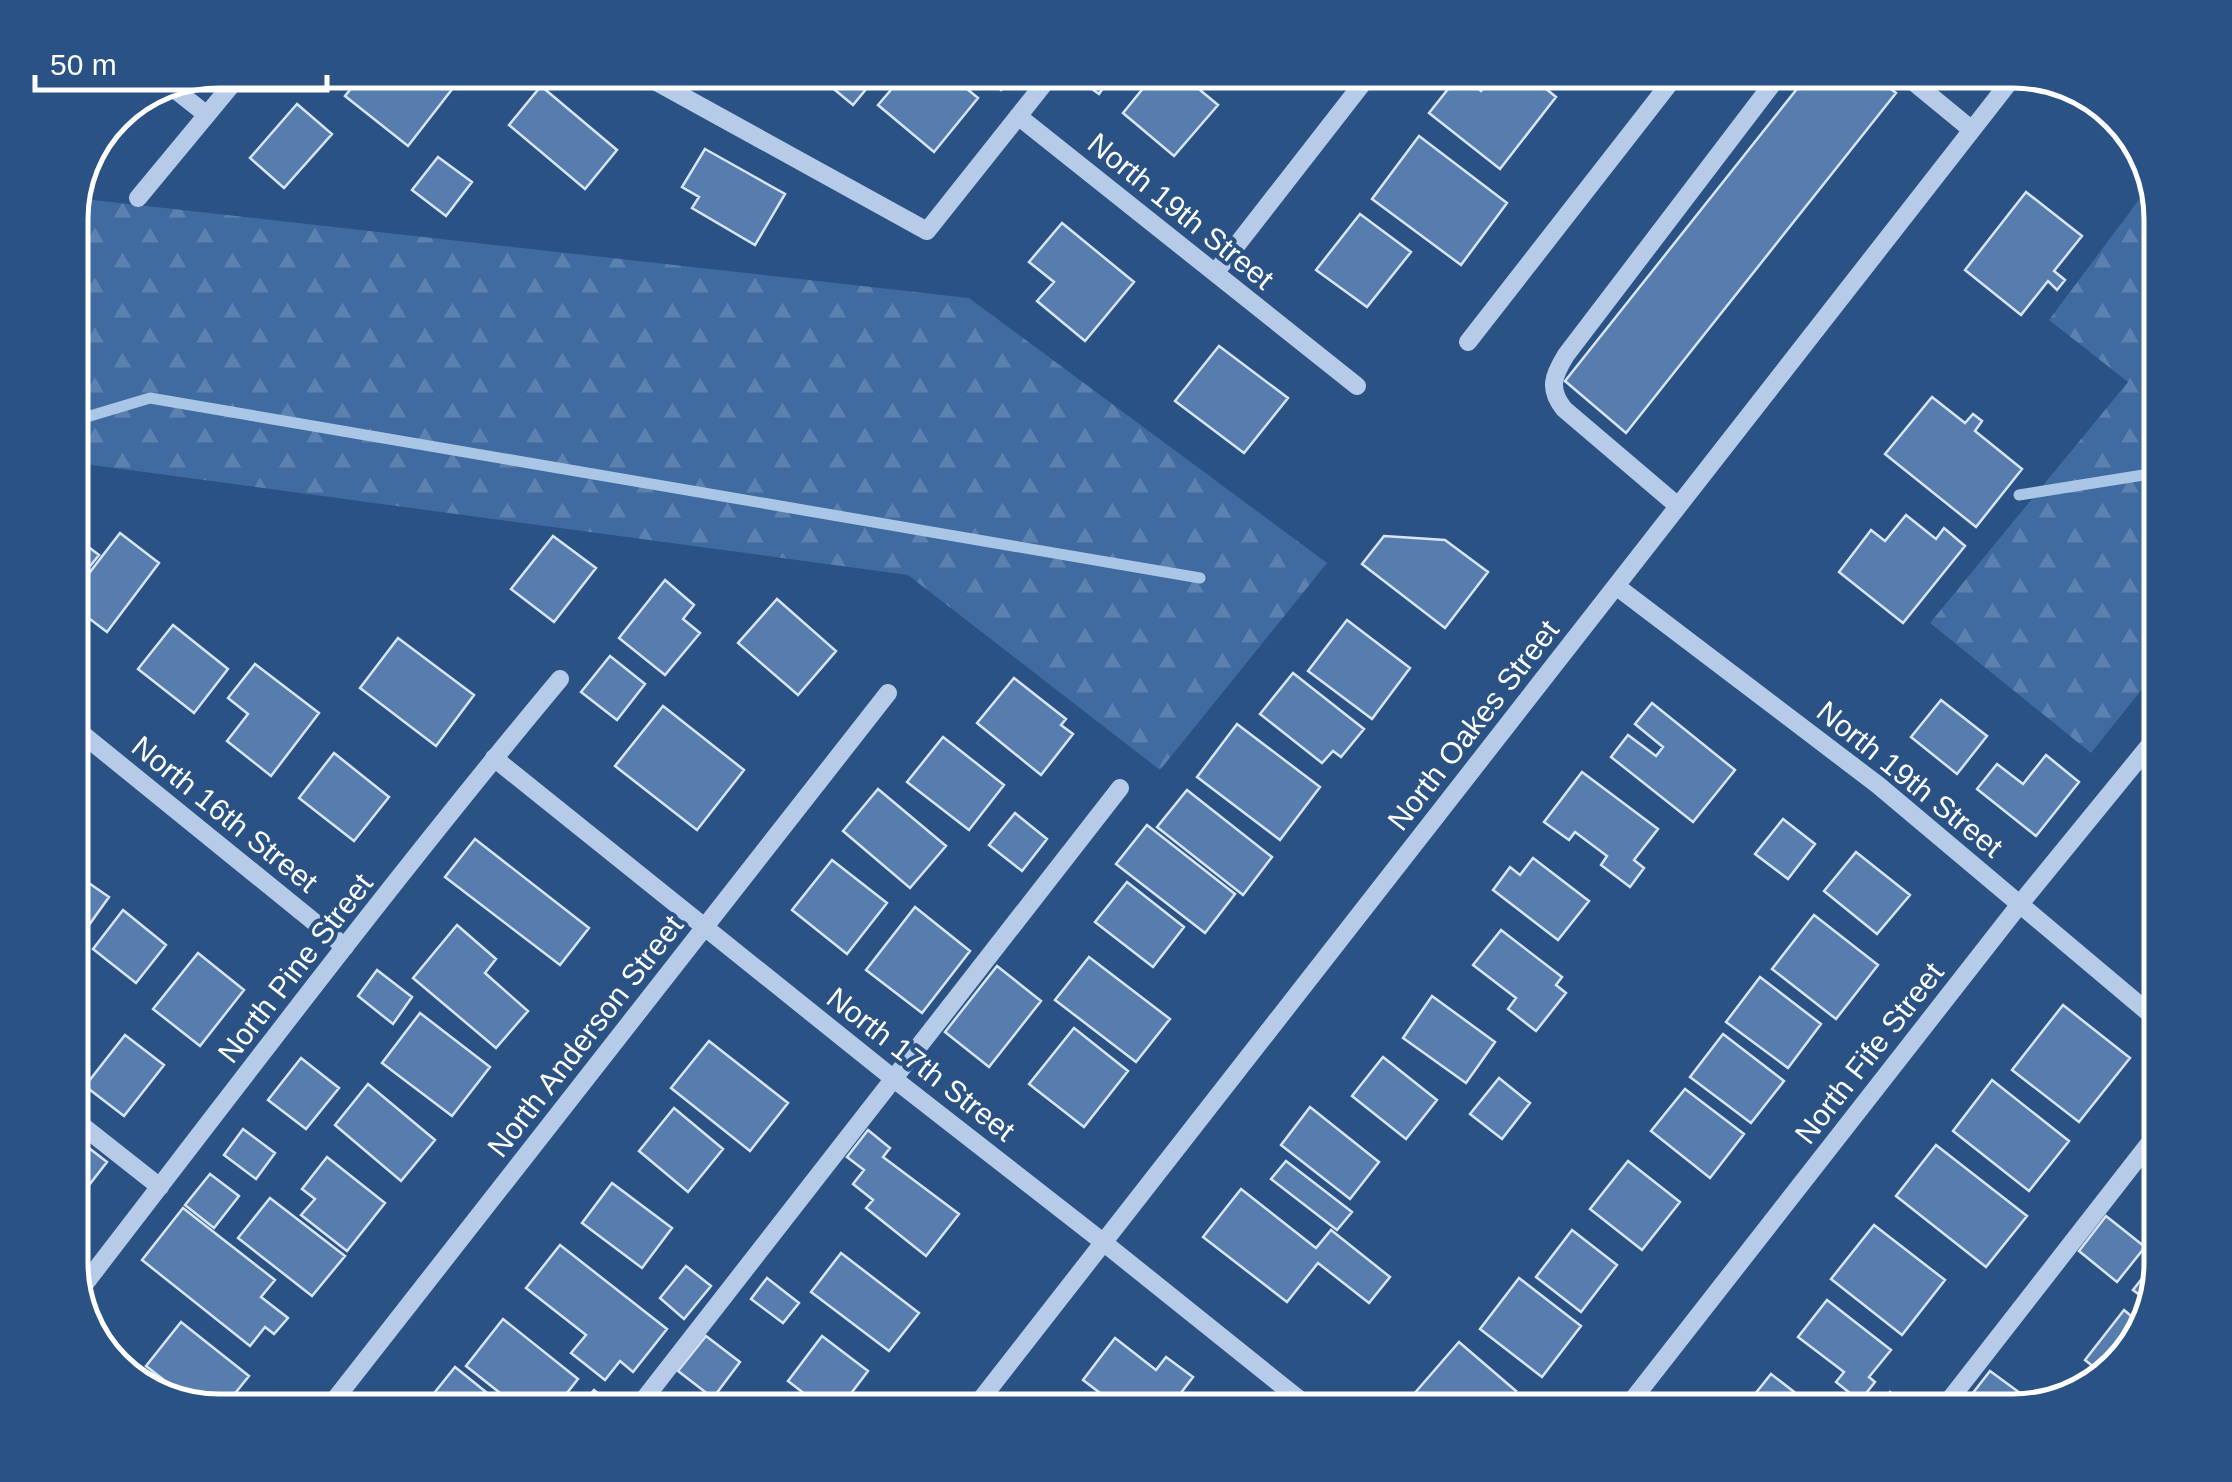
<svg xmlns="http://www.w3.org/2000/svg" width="2232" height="1482" viewBox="0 0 2232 1482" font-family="Helvetica,sans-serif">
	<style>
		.forest { fill: url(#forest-firs) }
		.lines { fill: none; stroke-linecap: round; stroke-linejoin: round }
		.stream { stroke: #a9c6e7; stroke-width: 11 }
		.building { fill: #567dad; stroke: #d8e5f6; stroke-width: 2.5 }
		.minor { stroke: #b5cbe7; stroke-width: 18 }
		.labels { text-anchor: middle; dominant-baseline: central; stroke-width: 8; stroke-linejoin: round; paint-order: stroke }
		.street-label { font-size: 30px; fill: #fff; stroke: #2a5284 }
		.rim { fill: none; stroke: #fff; stroke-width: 5 }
	</style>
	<defs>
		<pattern id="forest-firs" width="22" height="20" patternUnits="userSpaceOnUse" patternTransform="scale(2.5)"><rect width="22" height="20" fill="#3f6ba0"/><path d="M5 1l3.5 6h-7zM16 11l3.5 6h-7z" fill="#5c81ae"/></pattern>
	</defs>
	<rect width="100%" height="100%" fill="#2a5284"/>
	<path class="forest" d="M 2153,181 L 2162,209 L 2162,664 L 2091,753 L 1930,623 L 2128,382 L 2049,320 Z
		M 75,198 L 969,298 L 1327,563 L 1160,770 L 908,575 L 70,462 L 70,209 Z"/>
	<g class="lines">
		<path class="stream" d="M 70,422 L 150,398 L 1200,578
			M 2019,495 L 2162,472"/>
	</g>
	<path class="building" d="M 366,70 L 467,70 L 408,146 L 345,96 Z
		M 811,70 L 882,70 L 853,105 Z
		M 908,70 L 944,70 L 978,98 L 934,152 L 878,105 Z
		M 977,70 L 1017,70 L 1001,90 Z
		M 1074,70 L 1116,70 L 1099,94 L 1071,74 Z
		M 1158,70 L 1176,70 L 1218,105 L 1174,156 L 1123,113 Z
		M 1497,70 L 1523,70 L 1556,97 L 1500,169 L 1429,113 L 1460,74 L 1481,91 Z
		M 1812,70 L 1868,70 L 1896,93 L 1626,433 L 1565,381 Z
		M 541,86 L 617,150 L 585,189 L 509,125 Z
		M 2090,93 L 2096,95 L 2132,134 L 2127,140 L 2081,104 Z
		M 297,104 L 332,134 L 284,188 L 250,158 Z
		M 1419,136 L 1507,203 L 1461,265 L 1372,199 Z
		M 705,149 L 785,194 L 755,245 L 692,208 L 699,197 L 682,187 Z
		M 438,157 L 472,182 L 446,216 L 412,190 Z
		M 2026,192 L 2082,236 L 2054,271 L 2065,280 L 2057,290 L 2048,281 L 2021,315 L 1965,270 Z
		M 1360,214 L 1411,252 L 1367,307 L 1316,270 Z
		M 1062,223 L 1134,282 L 1085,341 L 1037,301 L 1054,282 L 1029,262 Z
		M 1219,346 L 1288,398 L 1244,453 L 1175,401 Z
		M 1932,397 L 1965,423 L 1973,414 L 1982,421 L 1975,431 L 2022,469 L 1976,527 L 1885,454 Z
		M 1906,515 L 1936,539 L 1944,528 L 1965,546 L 1903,623 L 1839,572 L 1871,530 L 1885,541 Z
		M 70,533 L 99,555 L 70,591 Z
		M 120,533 L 159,563 L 107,632 L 70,604 L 70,598 Z
		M 553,536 L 596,568 L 554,622 L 511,589 Z
		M 1384,536 L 1445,540 L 1488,572 L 1445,628 L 1362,564 Z
		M 665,580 L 694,605 L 683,619 L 700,633 L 665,675 L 619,638 Z
		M 777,599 L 836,651 L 798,695 L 738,643 Z
		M 1347,620 L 1410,668 L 1372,719 L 1308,671 Z
		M 173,625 L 228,669 L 194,713 L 138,669 Z
		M 398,638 L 474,695 L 436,746 L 360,688 Z
		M 610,656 L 645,684 L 617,720 L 581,692 Z
		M 255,664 L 319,713 L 271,776 L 227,741 L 248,714 L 228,698 Z
		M 1293,673 L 1364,729 L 1341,757 L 1333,751 L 1322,763 L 1260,714 Z
		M 1014,678 L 1066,719 L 1061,725 L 1073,734 L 1041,775 L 977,723 Z
		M 1941,700 L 1987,736 L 1957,774 L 1911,737 Z
		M 1652,703 L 1735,770 L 1693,822 L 1611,757 L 1628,735 L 1656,756 L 1663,747 L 1635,724 Z
		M 663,706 L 744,770 L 697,830 L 615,766 Z
		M 1237,724 L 1320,787 L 1280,840 L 1197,777 Z
		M 943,737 L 1004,785 L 969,830 L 907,782 Z
		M 334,753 L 389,797 L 354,841 L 299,798 Z
		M 2046,755 L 2079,782 L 2036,836 L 1977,789 L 1997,764 L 2023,784 Z
		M 1582,772 L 1658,829 L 1634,860 L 1644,868 L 1630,887 L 1601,865 L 1607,856 L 1575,832 L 1569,840 L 1544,822 Z
		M 878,789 L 946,846 L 910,888 L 843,831 Z
		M 1187,790 L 1272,857 L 1243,895 L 1157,827 Z
		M 1015,813 L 1047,839 L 1022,871 L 989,845 Z
		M 1783,819 L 1815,844 L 1788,879 L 1755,854 Z
		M 1147,825 L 1235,894 L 1205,933 L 1116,864 Z
		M 475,839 L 589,928 L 560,965 L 445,877 Z
		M 1856,852 L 1910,895 L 1877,934 L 1824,891 Z
		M 1533,858 L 1589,901 L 1558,940 L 1493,890 L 1510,867 L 1520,875 Z
		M 832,860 L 887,903 L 847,954 L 792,910 Z
		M 70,870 L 109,897 L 79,939 L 70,933 Z
		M 1127,882 L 1184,927 L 1153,967 L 1095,922 Z
		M 2162,901 L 2162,941 L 2151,932 L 2155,927 L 2147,920 Z
		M 915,907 L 970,951 L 922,1013 L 866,970 Z
		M 123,910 L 166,945 L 136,983 L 93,949 Z
		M 1814,915 L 1878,965 L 1836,1019 L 1772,969 Z
		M 457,925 L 496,959 L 485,973 L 528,1011 L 496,1048 L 413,978 Z
		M 1501,930 L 1562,977 L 1556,985 L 1566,993 L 1536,1031 L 1508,1009 L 1516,998 L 1473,965 Z
		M 198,953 L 244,990 L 200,1046 L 153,1009 Z
		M 1089,957 L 1170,1019 L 1136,1062 L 1055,1000 Z
		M 997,966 L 1041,1001 L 989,1067 L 945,1032 Z
		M 377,970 L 412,997 L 393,1024 L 358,996 Z
		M 1760,977 L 1821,1024 L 1788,1068 L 1726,1022 Z
		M 1432,996 L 1495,1042 L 1466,1083 L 1403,1038 Z
		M 2063,1005 L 2130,1058 L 2079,1122 L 2012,1070 Z
		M 420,1013 L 490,1067 L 452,1116 L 382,1063 Z
		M 1074,1028 L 1128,1071 L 1084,1127 L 1029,1084 Z
		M 1723,1034 L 1784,1081 L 1751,1123 L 1690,1077 Z
		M 125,1035 L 164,1065 L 124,1116 L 85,1086 Z
		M 709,1041 L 788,1103 L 750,1151 L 671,1088 Z
		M 1383,1057 L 1437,1100 L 1406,1139 L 1352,1096 Z
		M 301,1058 L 339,1088 L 306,1129 L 268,1100 Z
		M 1499,1078 L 1530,1103 L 1502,1139 L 1470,1114 Z
		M 1992,1080 L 2069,1141 L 2029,1191 L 1953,1131 Z
		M 368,1084 L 435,1140 L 401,1181 L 335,1125 Z
		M 1685,1089 L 1744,1134 L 1710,1178 L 1651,1131 Z
		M 1310,1107 L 1379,1162 L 1350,1199 L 1281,1145 Z
		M 674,1108 L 723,1149 L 688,1192 L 639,1151 Z
		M 243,1129 L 275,1153 L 256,1179 L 224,1155 Z
		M 868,1130 L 890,1148 L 883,1157 L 959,1214 L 926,1256 L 866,1208 L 873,1200 L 853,1184 L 864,1170 L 847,1157 Z
		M 72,1135 L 107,1162 L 79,1198 L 70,1191 Z
		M 1936,1145 L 2027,1216 L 1986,1267 L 1896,1196 Z
		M 327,1157 L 385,1203 L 347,1251 L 301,1215 L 315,1199 L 302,1189 Z
		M 1286,1161 L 1352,1212 L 1337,1230 L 1271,1179 Z
		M 1628,1161 L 1680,1202 L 1642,1250 L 1590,1209 Z
		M 210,1174 L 239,1196 L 214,1228 L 185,1205 Z
		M 612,1183 L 672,1228 L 642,1268 L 582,1223 Z
		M 1241,1189 L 1316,1248 L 1331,1230 L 1390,1277 L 1369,1303 L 1318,1263 L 1287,1302 L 1203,1237 Z
		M 270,1198 L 345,1256 L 312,1296 L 238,1238 Z
		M 183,1208 L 275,1280 L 261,1297 L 288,1318 L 274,1334 L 265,1327 L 250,1346 L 142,1260 Z
		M 2106,1216 L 2145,1247 L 2117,1282 L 2079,1251 Z
		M 1874,1225 L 1945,1280 L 1902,1335 L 1831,1279 Z
		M 1572,1230 L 1617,1265 L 1581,1312 L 1536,1277 Z
		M 560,1245 L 667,1329 L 633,1372 L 620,1361 L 605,1380 L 571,1353 L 586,1335 L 526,1288 Z
		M 841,1253 L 919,1313 L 889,1351 L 811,1292 Z
		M 2162,1253 L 2162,1264 L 2150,1303 L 2133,1290 Z
		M 686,1266 L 711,1286 L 684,1319 L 660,1298 Z
		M 767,1278 L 799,1303 L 783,1323 L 751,1299 Z
		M 1519,1278 L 1581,1326 L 1542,1377 L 1480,1329 Z
		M 1827,1300 L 1891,1350 L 1869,1377 L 1875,1382 L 1860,1401 L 1836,1382 L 1844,1372 L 1798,1337 Z
		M 2124,1310 L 2143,1326 L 2137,1346 L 2105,1376 L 2085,1360 Z
		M 503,1319 L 578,1379 L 552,1412 L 524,1412 L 466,1366 Z
		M 181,1322 L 249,1376 L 220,1412 L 196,1405 L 146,1366 Z
		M 89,1331 L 126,1360 L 119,1368 L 90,1337 Z
		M 706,1336 L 740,1362 L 713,1398 L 678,1371 Z
		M 822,1336 L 868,1371 L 837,1412 L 828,1412 L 788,1381 Z
		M 1115,1338 L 1156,1370 L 1166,1357 L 1193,1377 L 1171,1406 L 1156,1394 L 1142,1412 L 1125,1412 L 1083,1380 Z
		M 1459,1342 L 1516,1391 L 1498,1412 L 1433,1412 L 1413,1395 Z
		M 455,1367 L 502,1405 L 496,1412 L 430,1412 L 423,1407 Z
		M 1990,1371 L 2020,1393 L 2005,1412 L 1987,1412 L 1969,1398 Z
		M 1771,1374 L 1820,1412 L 1747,1412 L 1743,1409 Z
		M 594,1390 L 616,1408 L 613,1412 L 575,1412 Z
		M 1890,1392 L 1916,1411 L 1915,1412 L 1875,1412 Z"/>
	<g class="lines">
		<path class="minor" d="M 635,70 L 927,231 L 1055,70
			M 1899,70 L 1972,130
			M 173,88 L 207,115
			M 1018,116 L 1357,386
			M 138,198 L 244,70
			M 1215,273 L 1373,70
			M 1468,342 L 1680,70
			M 1678,506 L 1564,409 C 1548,389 1553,376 1566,355 L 1783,70
			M 1616,586 L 1878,785 L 2162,1024
			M 70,724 L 345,947
			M 494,758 L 894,1079 L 1103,1242 L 1315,1412
			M 70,1116 L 160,1187
			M 77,1294 C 236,1088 393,879 560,679
			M 325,1412 L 888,693
			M 634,1412 L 1120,788
			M 971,1412 L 2018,71
			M 1623,1412 L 2020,904 L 2162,730
			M 1940,1412 L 2162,1127"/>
	</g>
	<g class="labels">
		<g class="street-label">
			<text transform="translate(1181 211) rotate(39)">North 19th Street</text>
			<text transform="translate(1473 725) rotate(-52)">North Oakes Street</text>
			<text transform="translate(1910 779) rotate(39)">North 19th Street</text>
			<text transform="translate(225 814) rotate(39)">North 16th Street</text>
			<text transform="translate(295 968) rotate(-52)">North Pine Street</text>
			<text transform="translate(585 1036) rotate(-52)">North Anderson Street</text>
			<text transform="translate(1869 1053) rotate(-52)">North Fife Street</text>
			<text transform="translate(921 1064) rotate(38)">North 17th Street</text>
		</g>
	</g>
	<path d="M0 0H2232V1482H0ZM219 88H2013A131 131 0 0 1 2144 219V1263A131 131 0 0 1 2013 1394H219A131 131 0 0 1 88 1263V219A131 131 0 0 1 219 88Z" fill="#2a5284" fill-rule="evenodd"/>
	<path class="rim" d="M219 88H2013A131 131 0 0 1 2144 219V1263A131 131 0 0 1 2013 1394H219A131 131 0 0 1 88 1263V219A131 131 0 0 1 219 88Z"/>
	<path d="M35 75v15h292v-15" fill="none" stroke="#ffffff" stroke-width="5"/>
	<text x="50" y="75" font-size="30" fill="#ffffff" stroke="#2a5284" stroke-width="8" paint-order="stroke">50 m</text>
</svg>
